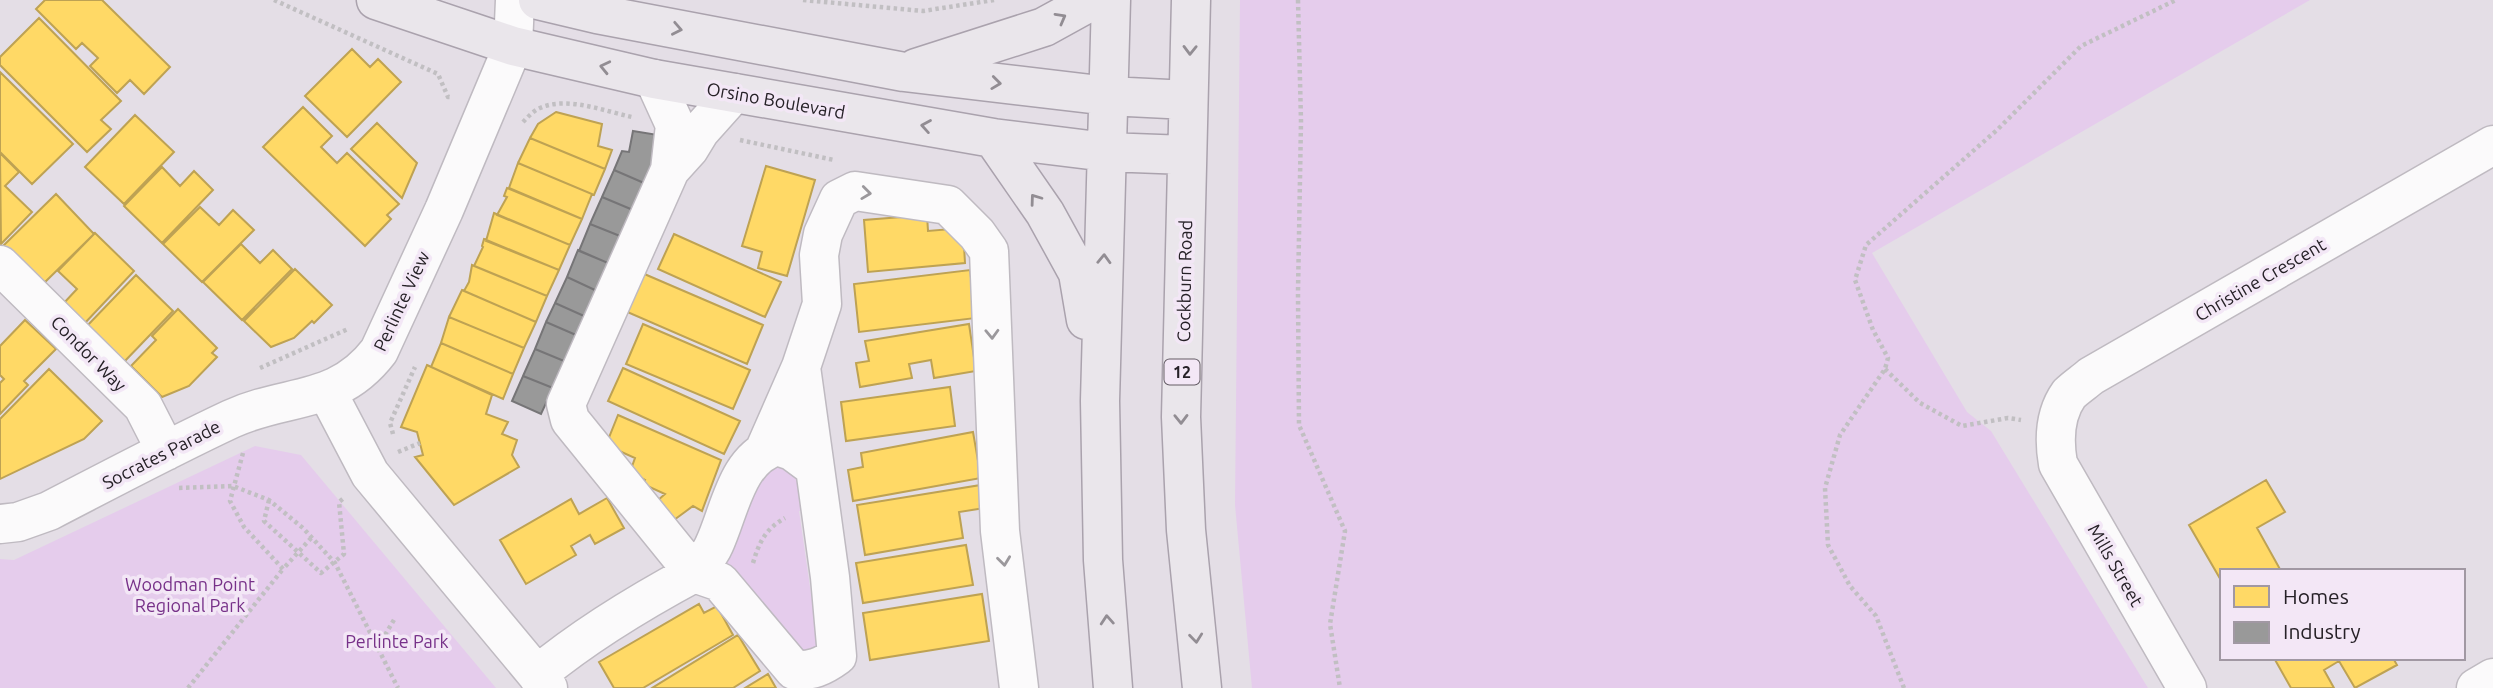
<svg xmlns="http://www.w3.org/2000/svg" width="2493" height="688" viewBox="0 0 2493 688" font-family="Ubuntu,sans-serif">
	<style>
		.green { fill: #e5ccec }
		.homes { fill: #ffd966; stroke: #bea253; stroke-width: 2 }
		.industry { fill: #999; stroke: #767577; stroke-width: 2 }
		.lines { fill: none; stroke-linecap: round; stroke-linejoin: round }
		.minor-casing { stroke: #bfbac1; stroke-width: 41 }
		.major-casing { stroke: #aaa2ad; stroke-width: 41 }
		.path { stroke: #c1bfc2; stroke-width: 4.5; stroke-dasharray: 3.5 3.5; stroke-linecap: butt }
		.minor { stroke: #fbfafb; stroke-width: 38 }
		.major { stroke: #eae6eb; stroke-width: 38 }
		.oneway { stroke: #928d93 }
		.oneway2 { stroke: #9b989c }
		.labels { text-anchor: middle; dominant-baseline: central; stroke-width: 7; stroke-linejoin: round; paint-order: stroke }
		.shield { fill: #f3e7f6; stroke: #645c65; stroke-width: 2 }
		.shield-label { font-size: 16px; font-weight: bold; fill: #262127 }
		.street-label { font-size: 18px; fill: #262127; stroke: #f3e7f6 }
		.park-label { font-size: 18px; fill: #773189; stroke: #f3e7f6 }
	</style>
	<rect width="100%" height="100%" fill="#e4dee6"/>
	<path class="green" d="M 1240,0 L 2310,0 L 1872,253 L 1967,412 L 1991,431 L 2148,688 L 1252,688 L 1235,505 Z
		M 255,446 L 301,455 L 496,688 L 0,688 L 0,559 L 14,560 Z
		M 792,459 L 814,509 L 799,511 L 815,622 L 830,641 L 805,659 L 724,567 L 759,466 Z"/>
	<path class="homes" d="M 45,0 L 102,0 L 170,67 L 144,94 L 130,80 L 117,93 L 90,66 L 98,58 L 82,43 L 76,49 L 36,9 Z
		M 39,18 L 121,101 L 101,120 L 111,129 L 87,152 L 0,65 L 0,57 Z
		M 352,49 L 370,67 L 378,59 L 401,82 L 347,137 L 305,96 Z
		M 0,72 L 73,144 L 32,184 L 0,152 Z
		M 303,107 L 332,136 L 321,147 L 337,163 L 347,153 L 399,204 L 387,215 L 391,219 L 365,246 L 263,147 Z
		M 556,112 L 602,124 L 598,146 L 612,150 L 605,169 L 530,138 L 538,124 Z
		M 135,115 L 174,152 L 124,204 L 85,167 Z
		M 377,123 L 417,163 L 402,198 L 351,149 Z
		M 530,138 L 605,169 L 594,195 L 518,163 Z
		M 0,153 L 19,172 L 5,186 L 32,212 L 1,244 Z
		M 518,163 L 592,194 L 582,219 L 509,188 Z
		M 766,166 L 815,180 L 787,276 L 758,268 L 762,252 L 742,246 Z
		M 162,167 L 180,186 L 194,171 L 213,190 L 162,243 L 124,206 Z
		M 507,188 L 582,219 L 570,245 L 497,215 L 507,197 L 504,196 Z
		M 56,194 L 94,234 L 42,285 L 3,246 Z
		M 200,207 L 219,225 L 233,210 L 254,230 L 202,282 L 163,244 Z
		M 494,213 L 570,245 L 559,270 L 486,241 Z
		M 927,215 L 928,231 L 963,228 L 965,263 L 868,272 L 864,220 Z
		M 95,233 L 134,271 L 84,324 L 63,304 L 77,289 L 58,271 Z
		M 674,234 L 781,282 L 765,317 L 658,269 Z
		M 484,239 L 559,270 L 547,296 L 474,266 L 483,247 L 482,246 Z
		M 241,244 L 260,263 L 273,250 L 292,269 L 242,320 L 203,282 Z
		M 472,265 L 547,296 L 536,322 L 464,291 L 469,282 Z
		M 295,269 L 332,305 L 314,323 L 312,321 L 294,338 L 271,347 L 244,321 Z
		M 970,270 L 976,318 L 859,332 L 854,284 Z
		M 642,273 L 763,325 L 747,364 L 625,311 Z
		M 136,275 L 173,311 L 123,363 L 86,327 Z
		M 462,290 L 536,322 L 524,348 L 449,317 Z
		M 178,309 L 217,348 L 212,353 L 217,357 L 189,386 L 162,397 L 131,366 L 156,340 L 152,336 Z
		M 449,317 L 524,348 L 513,374 L 441,343 Z
		M 25,320 L 56,349 L 24,381 L 28,385 L 0,414 L 0,383 L 4,379 L 0,375 L 0,346 Z
		M 643,324 L 750,370 L 733,409 L 626,364 Z
		M 969,324 L 976,371 L 934,378 L 931,360 L 909,364 L 912,378 L 860,387 L 856,363 L 869,361 L 865,341 Z
		M 441,343 L 513,374 L 503,399 L 431,367 Z
		M 427,365 L 492,395 L 486,414 L 508,422 L 502,434 L 517,440 L 512,455 L 519,467 L 454,505 L 415,457 L 423,455 L 417,432 L 401,427 Z
		M 623,368 L 740,421 L 724,454 L 608,401 Z
		M 49,369 L 102,421 L 84,439 L 0,479 L 0,419 Z
		M 950,387 L 955,426 L 846,441 L 841,402 Z
		M 618,415 L 721,460 L 702,511 L 693,506 L 674,520 L 657,501 L 665,494 L 643,484 L 645,480 L 630,472 L 635,458 L 606,445 Z
		M 973,432 L 981,478 L 853,501 L 848,470 L 863,467 L 861,453 Z
		M 2266,480 L 2285,512 L 2257,528 L 2281,571 L 2222,571 L 2222,582 L 2189,525 Z
		M 987,484 L 991,507 L 959,512 L 963,538 L 865,555 L 857,505 Z
		M 607,498 L 624,528 L 595,544 L 590,535 L 571,546 L 576,555 L 526,584 L 500,540 L 571,499 L 579,514 Z
		M 966,545 L 973,585 L 863,603 L 856,563 Z
		M 982,594 L 989,641 L 870,660 L 863,613 Z
		M 699,604 L 704,613 L 717,606 L 733,635 L 643,688 L 614,688 L 599,662 Z
		M 738,635 L 760,671 L 733,688 L 652,688 Z
		M 2274,658 L 2393,658 L 2397,665 L 2355,688 L 2339,661 L 2324,670 L 2334,688 L 2291,688 Z
		M 768,674 L 776,688 L 745,688 Z"/>
	<path class="industry" d="M 633,131 L 658,135 L 655,157 L 644,183 L 614,170 L 622,151 L 629,152 Z
		M 614,170 L 644,183 L 633,210 L 602,197 Z
		M 602,197 L 633,210 L 620,236 L 590,224 Z
		M 590,224 L 620,236 L 608,263 L 579,251 Z
		M 578,250 L 608,263 L 597,291 L 567,277 Z
		M 567,277 L 597,291 L 584,316 L 555,303 Z
		M 555,303 L 584,316 L 576,335 L 546,322 Z
		M 546,322 L 576,335 L 564,361 L 535,349 Z
		M 535,349 L 564,361 L 553,388 L 523,376 Z
		M 523,376 L 553,388 L 541,414 L 512,401 Z"/>
	<g class="lines">
		<defs>
			<path id="minor" d="M 670,170 L 689,149 L 700,131 L 734,93
				M 0,265 L 143,406 L 166,451
				M 801,367 L 815,468
				M 327,392 L 370,474 L 548,688
				M 777,446 L 792,451 L 815,468 L 830,577 L 837,656 C 822,667 812,671 794,670 L 720,582 L 694,573 C 701,564 710,555 714,545 C 730,511 736,458 777,446 Z
				M 765,449 L 801,367 L 822,304 L 819,255 L 823,234 L 839,199 L 855,191 L 948,205 L 977,234 L 989,251 L 1000,531 L 1019,688
				M 0,524 L 18,522 L 49,511 C 109,480 169,448 231,419 C 287,393 337,406 379,351 L 444,210 L 513,46 L 515,0
				M 537,675 C 585,635 640,602 694,573 L 570,420 L 566,404 L 670,170 L 675,125 L 654,79
				M 2187,688 L 2058,464 C 2054,441 2054,415 2069,394 C 2075,388 2084,382 2091,376 L 2493,145
				M 2476,688 L 2493,678"/>
			<path id="major" d="M 376,0 L 513,46 L 654,79 L 993,138 L 1106,152 L 1186,155
				M 538,0 L 597,14 L 904,72 L 1108,96 L 1188,100
				M 1111,0 L 1100,401 L 1103,560 L 1113,688
				M 1191,0 L 1181,417 L 1186,530 L 1202,688
				M 916,68 L 1044,27 L 1093,0
				M 993,138 L 1045,213 L 1078,273 L 1086,320"/>
		</defs>
		<use href="#minor" class="minor-casing"/>
		<use href="#major" class="major-casing"/>
		<path class="path" d="M 274,0 L 438,74 L 448,97 L 452,97
			M 803,0 L 923,11 L 994,0
			M 1298,0 L 1301,121 L 1298,292 L 1299,425 L 1345,531 L 1330,624 L 1340,688
			M 523,122 C 528,117 533,111 540,108 C 567,96 604,111 632,117
			M 740,140 L 834,160
			M 260,368 L 348,329
			M 1885,369 L 1920,403 L 1962,426 L 2008,418 L 2021,420
			M 393,434 L 390,423 L 415,367
			M 398,452 L 420,443
			M 243,453 L 230,501 L 244,527 L 283,569 L 312,537
			M 179,488 L 233,486 L 269,500 L 303,528 L 335,563 L 398,688
			M 269,500 L 264,521 L 321,573 L 344,554 L 339,502 L 344,498
			M 753,563 C 759,543 765,529 785,518
			M 378,647 L 395,618
			M 188,688 L 283,569
			M 1904,688 L 1876,616 L 1850,586 L 1828,545 L 1825,488 L 1840,435 L 1885,369 L 1888,358 L 1873,330 L 1855,280 L 1866,245 L 1997,130 L 2081,46 L 2176,0"/>
		<use href="#minor" class="minor"/>
		<use href="#major" class="major"/>
	</g>
	<defs><path id="oneway-chevron" d="M-2-3.5L2.5 0L-2 3.5" fill="none" stroke-width="1.6" stroke-linecap="round" stroke-linejoin="round" transform="scale(1.75)"/></defs>
	<g class="oneway">
		<use href="#oneway-chevron" transform="translate(1061 18) rotate(-29)"/>
		<use href="#oneway-chevron" transform="translate(677 29) rotate(11)"/>
		<use href="#oneway-chevron" transform="translate(1190 50) rotate(91)"/>
		<use href="#oneway-chevron" transform="translate(605 67) rotate(-167)"/>
		<use href="#oneway-chevron" transform="translate(996 83) rotate(7)"/>
		<use href="#oneway-chevron" transform="translate(926 126) rotate(-170)"/>
		<use href="#oneway-chevron" transform="translate(1035 199) rotate(-126)"/>
		<use href="#oneway-chevron" transform="translate(1104 259) rotate(-88)"/>
		<use href="#oneway-chevron" transform="translate(1181 419) rotate(89)"/>
		<use href="#oneway-chevron" transform="translate(1107 620) rotate(-94)"/>
		<use href="#oneway-chevron" transform="translate(1196 638) rotate(84)"/>
	</g>
	<g class="oneway2">
		<use href="#oneway-chevron" transform="translate(866 193) rotate(7)"/>
		<use href="#oneway-chevron" transform="translate(992 334) rotate(88)"/>
		<use href="#oneway-chevron" transform="translate(1004 561) rotate(83)"/>
	</g>
	<g class="labels">
		<rect class="shield" x="1164.5" y="359.5" width="35" height="25" rx="5"/>
		<g class="shield-label">
			<text x="1182" y="372">12</text>
		</g>
		<g class="street-label">
			<text transform="translate(776 100) rotate(10)">Orsino Boulevard</text>
			<text transform="translate(2260 279) rotate(-30)">Christine Crescent</text>
			<text transform="translate(1184 281) rotate(-89)">Cockburn Road</text>
			<text transform="translate(401 301) rotate(-65)">Perlinte View</text>
			<text transform="translate(89 353) rotate(45)">Condor Way</text>
			<text transform="translate(161 454) rotate(-27)">Socrates Parade</text>
			<text transform="translate(2116 565) rotate(60)">Mills Street</text>
		</g>
		<g class="park-label">
			<text x="190" y="584">Woodman Point<tspan x="190" dy="21">Regional Park</tspan></text>
			<text x="397" y="641">Perlinte Park</text>
		</g>
	</g>
	<rect x="2220" y="569" width="245" height="91" fill="#f3e7f6" stroke="#a198a3" stroke-width="2"/>
	<rect x="2234" y="586" width="35" height="21" fill="#ffd966" stroke="#a198a3" stroke-width="2"/>
	<text x="2283" y="604" font-size="21" fill="#262127">Homes</text>
	<rect x="2234" y="622" width="35" height="21" fill="#999999" stroke="#a198a3" stroke-width="2"/>
	<text x="2283" y="639" font-size="21" fill="#262127">Industry</text>
</svg>
